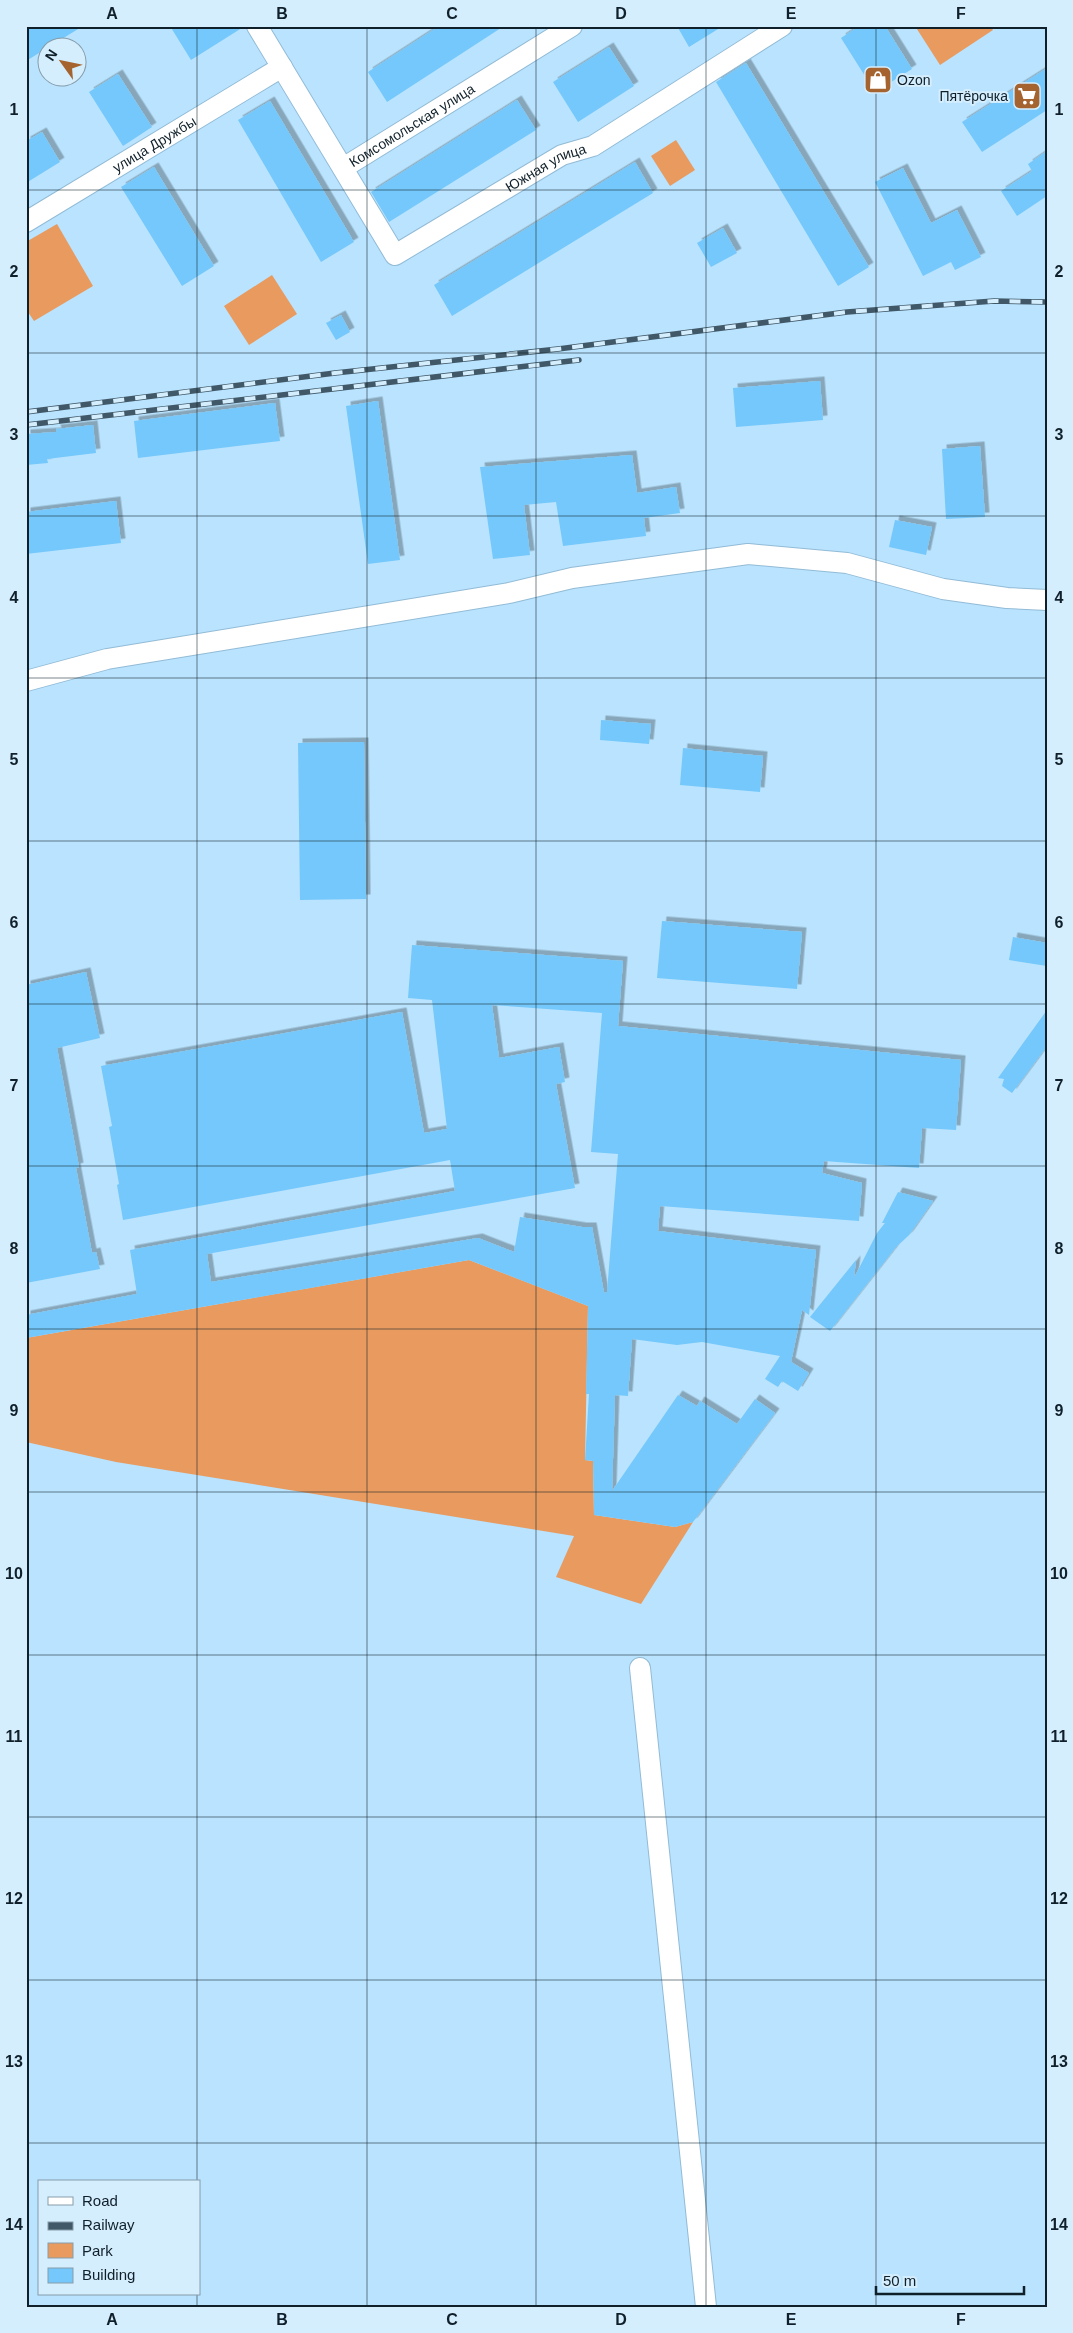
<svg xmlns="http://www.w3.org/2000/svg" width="1073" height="2333" viewBox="0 0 1073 2333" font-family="Helvetica,sans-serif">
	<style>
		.green { fill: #e89a5f }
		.building { fill: #75c8fb; fill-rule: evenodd; filter: url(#shadow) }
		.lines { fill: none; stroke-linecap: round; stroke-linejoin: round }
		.minor-casing { stroke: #92bbd6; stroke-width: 22 }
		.minor { stroke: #fff; stroke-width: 20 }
		.rail-casing { stroke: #405867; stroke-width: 5.5 }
		.rail { stroke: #d5eefe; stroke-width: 4; stroke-dasharray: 11; stroke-linecap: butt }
		.grid { fill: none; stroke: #10202a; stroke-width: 1; stroke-opacity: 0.55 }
		.labels { text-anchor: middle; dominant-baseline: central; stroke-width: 4; stroke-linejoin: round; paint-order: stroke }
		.poi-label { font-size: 14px; fill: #10202a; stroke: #d5eefe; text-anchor: start }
		.street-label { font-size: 14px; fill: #10202a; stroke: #d5eefe }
		.neatline { fill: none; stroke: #10202a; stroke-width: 2 }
		.grid-label { font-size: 16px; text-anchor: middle; font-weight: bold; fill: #10202a }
	</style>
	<defs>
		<filter id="shadow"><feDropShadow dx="4.5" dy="-4.5" stdDeviation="0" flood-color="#0004"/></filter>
	</defs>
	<rect width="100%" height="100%" fill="#b9e3fe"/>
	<path class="green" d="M 915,26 L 990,26 L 993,30 L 940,65 Z
		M 676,140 L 695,170 L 670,186 L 651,156 Z
		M 57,224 L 93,286 L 34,321 L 26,309 L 26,242 Z
		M 272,275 L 297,314 L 249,345 L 224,306 Z
		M 469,1260 L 588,1306 L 585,1460 L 593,1461 L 594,1515 L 675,1527 L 693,1522 L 641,1604 L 556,1577 L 574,1536 L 116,1462 L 26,1442 L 26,1338 Z"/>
	<path class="building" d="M 26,26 L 83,26 L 26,61 Z
		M 170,26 L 245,26 L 191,60 Z
		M 439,26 L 504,26 L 387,102 L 368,72 Z
		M 677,26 L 723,26 L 689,47 Z
		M 859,26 L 885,26 L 912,69 L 875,92 L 841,38 Z
		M 609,47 L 634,86 L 578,122 L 553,82 Z
		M 746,63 L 869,267 L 838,286 L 716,82 Z
		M 1047,68 L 1047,110 L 982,152 L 962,122 Z
		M 118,74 L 152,127 L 123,146 L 89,92 Z
		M 517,100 L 536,130 L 389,222 L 371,192 Z
		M 270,101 L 354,242 L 321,262 L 238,120 Z
		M 42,132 L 60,162 L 26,183 L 26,141 Z
		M 1047,151 L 1047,196 L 1017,216 L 1001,191 L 1032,171 L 1028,164 Z
		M 635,162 L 653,193 L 452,316 L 434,285 Z
		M 154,167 L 214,266 L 182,286 L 121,187 Z
		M 903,168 L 931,223 L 957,210 L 981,257 L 955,270 L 951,262 L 923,276 L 875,182 Z
		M 723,228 L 737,253 L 711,267 L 697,243 Z
		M 341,315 L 350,332 L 336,340 L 326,323 Z
		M 820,381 L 823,420 L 736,427 L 733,388 Z
		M 378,401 L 400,560 L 368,564 L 346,406 Z
		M 275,403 L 280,441 L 138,458 L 134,421 Z
		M 93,425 L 96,453 L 47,459 L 48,463 L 26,465 L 26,434 L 57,432 L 56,429 Z
		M 980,446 L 985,517 L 946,519 L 942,449 Z
		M 632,455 L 637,493 L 676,487 L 680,513 L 644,518 L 646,536 L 563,546 L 556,502 L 524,505 L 530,555 L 493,559 L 480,467 Z
		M 116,501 L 121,543 L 26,554 L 26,512 Z
		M 895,520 L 932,527 L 926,555 L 889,547 Z
		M 601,720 L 651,724 L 649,744 L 600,740 Z
		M 364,742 L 366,899 L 300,900 L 298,743 Z
		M 683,748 L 763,756 L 760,792 L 680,785 Z
		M 662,921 L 802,932 L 797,989 L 657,978 Z
		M 1013,937 L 1047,943 L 1047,966 L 1009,960 Z
		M 412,945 L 623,961 L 618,1026 L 961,1060 L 956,1130 L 922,1128 L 919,1168 L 824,1161 L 822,1173 L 862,1183 L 859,1221 L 660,1206 L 658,1231 L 816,1250 L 809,1315 L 802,1310 L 791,1362 L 809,1373 L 798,1391 L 782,1381 L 778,1387 L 765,1379 L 780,1356 L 702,1342 L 677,1345 L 632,1339 L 628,1396 L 615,1395 L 612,1491 L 678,1395 L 697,1406 L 700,1401 L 737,1424 L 755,1399 L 775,1413 L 693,1522 L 675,1527 L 594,1515 L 593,1461 L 585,1460 L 589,1394 L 586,1394 L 588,1306 L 469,1260 L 26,1338 L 26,1315 L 137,1294 L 130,1250 L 455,1191 L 450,1160 L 123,1220 L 117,1185 L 119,1184 L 109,1127 L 112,1126 L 101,1066 L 402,1012 L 424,1133 L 447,1129 L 432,1000 L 408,998 ZM 492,1005 L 602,1013 L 591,1152 L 618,1154 L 607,1292 L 604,1293 L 592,1227 L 582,1227 L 520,1217 L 514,1252 L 478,1238 L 211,1282 L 207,1254 L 575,1188 L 556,1084 L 565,1082 L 559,1047 L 499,1058 Z
		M 86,972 L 100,1038 L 57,1048 L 79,1167 L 76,1168 L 92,1253 L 96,1252 L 100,1269 L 26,1283 L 26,985 Z
		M 1047,1010 L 1047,1046 L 1012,1093 L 1002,1086 L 1004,1079 L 998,1078 Z
		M 898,1192 L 933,1201 L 909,1235 L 896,1247 L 830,1331 L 810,1317 L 856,1260 L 854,1278 L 877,1233 L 885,1223 L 882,1223 Z"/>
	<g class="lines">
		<defs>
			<g id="minor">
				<path id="s1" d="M 257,26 L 395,255 L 562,155 L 593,146 L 782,26"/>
				<path id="s2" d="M 343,168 L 572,26"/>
				<path id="s3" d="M 26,222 L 282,67"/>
				<path d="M 26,681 L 107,659 L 509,593 L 572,578 L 748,554 L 847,563 L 943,589 L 1007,598 L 1047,600"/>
				<path d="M 640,1668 L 706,2307"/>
			</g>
		</defs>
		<use href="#minor" class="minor-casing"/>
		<use href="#minor" class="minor"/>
		<defs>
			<path id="rail" d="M 26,412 L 335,373 L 558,349 L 847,312 L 994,301 L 1047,302
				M 26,425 L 579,360"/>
		</defs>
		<use href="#rail" class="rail-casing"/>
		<use href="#rail" class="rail"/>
	</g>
	<path class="grid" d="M 197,26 L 197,2182M 367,26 L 367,2307M 536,26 L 536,2307M 706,26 L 706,2307M 876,26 L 876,2307M 26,190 L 1047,190M 26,353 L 1047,353M 26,516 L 1047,516M 26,678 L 1047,678M 26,841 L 1047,841M 26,1004 L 1047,1004M 26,1166 L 1047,1166M 26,1329 L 1047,1329M 26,1492 L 1047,1492M 26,1655 L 1047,1655M 26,1817 L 1047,1817M 26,1980 L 1047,1980M 26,2143 L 1047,2143M 197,2294 L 197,2307"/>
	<defs>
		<symbol id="shop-square" viewBox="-11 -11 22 22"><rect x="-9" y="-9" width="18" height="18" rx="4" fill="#a5642f" stroke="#d5eefe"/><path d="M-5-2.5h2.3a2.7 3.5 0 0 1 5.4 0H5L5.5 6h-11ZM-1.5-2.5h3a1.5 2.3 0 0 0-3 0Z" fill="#fff"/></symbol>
		<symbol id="supermarket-square" viewBox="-11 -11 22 22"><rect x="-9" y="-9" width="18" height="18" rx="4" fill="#a5642f" stroke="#d5eefe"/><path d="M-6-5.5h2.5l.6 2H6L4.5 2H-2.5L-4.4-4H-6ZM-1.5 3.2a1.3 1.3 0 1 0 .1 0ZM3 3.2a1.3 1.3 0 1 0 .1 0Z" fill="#fff"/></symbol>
	</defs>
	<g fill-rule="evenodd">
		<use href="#shop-square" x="862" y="64" width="32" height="32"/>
		<use href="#supermarket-square" x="1011" y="80" width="32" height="32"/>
	</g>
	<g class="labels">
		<g class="poi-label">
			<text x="897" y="80">Ozon</text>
			<text x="1008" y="96" text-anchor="end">Пятёрочка</text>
		</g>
		<g class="street-label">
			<text stroke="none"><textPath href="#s2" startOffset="81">Комсомольская улица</textPath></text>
			<text stroke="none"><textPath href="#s3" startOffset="150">улица Дружбы</textPath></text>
			<text stroke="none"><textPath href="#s1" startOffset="442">Южная улица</textPath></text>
		</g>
	</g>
	<rect width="1073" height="2333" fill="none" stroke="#d5eefe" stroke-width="55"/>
	<rect x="38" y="2180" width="162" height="115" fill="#d5eefe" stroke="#869ca9"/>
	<rect x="48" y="2197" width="25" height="8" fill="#ffffff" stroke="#869ca9"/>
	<text x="82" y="2206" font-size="15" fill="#10202a">Road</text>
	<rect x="48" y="2222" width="25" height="8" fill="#405867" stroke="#869ca9"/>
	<text x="82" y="2230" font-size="15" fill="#10202a">Railway</text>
	<rect x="48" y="2243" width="25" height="15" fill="#e89a5f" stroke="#869ca9"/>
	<text x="82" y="2256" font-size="15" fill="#10202a">Park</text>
	<rect x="48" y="2268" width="25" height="15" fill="#75c8fb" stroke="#869ca9"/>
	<text x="82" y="2280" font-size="15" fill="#10202a">Building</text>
	<g transform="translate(62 62) rotate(303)"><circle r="24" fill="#d5eefe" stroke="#869ca9"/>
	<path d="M0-4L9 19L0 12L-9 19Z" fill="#a5642f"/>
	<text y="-8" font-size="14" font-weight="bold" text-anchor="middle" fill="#10202a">N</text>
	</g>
	<path d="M876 2286v8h148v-8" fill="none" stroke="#10202a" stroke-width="2.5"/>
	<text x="883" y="2286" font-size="15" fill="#10202a" stroke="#d5eefe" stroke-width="4" paint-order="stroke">50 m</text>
	<rect x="28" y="28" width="1018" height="2278" class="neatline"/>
	<g class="grid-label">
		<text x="112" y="19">A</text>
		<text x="282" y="19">B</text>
		<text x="452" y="19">C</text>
		<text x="621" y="19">D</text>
		<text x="791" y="19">E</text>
		<text x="961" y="19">F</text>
		<text x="14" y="115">1</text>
		<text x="1059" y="115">1</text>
		<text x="14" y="277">2</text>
		<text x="1059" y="277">2</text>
		<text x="14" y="440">3</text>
		<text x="1059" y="440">3</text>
		<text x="14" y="603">4</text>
		<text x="1059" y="603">4</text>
		<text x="14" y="765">5</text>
		<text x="1059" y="765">5</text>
		<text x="14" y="928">6</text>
		<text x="1059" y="928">6</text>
		<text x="14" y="1091">7</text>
		<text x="1059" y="1091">7</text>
		<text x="14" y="1254">8</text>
		<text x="1059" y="1254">8</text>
		<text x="14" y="1416">9</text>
		<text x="1059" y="1416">9</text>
		<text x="14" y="1579">10</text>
		<text x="1059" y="1579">10</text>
		<text x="14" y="1742">11</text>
		<text x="1059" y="1742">11</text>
		<text x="14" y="1904">12</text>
		<text x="1059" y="1904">12</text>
		<text x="14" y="2067">13</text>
		<text x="1059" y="2067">13</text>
		<text x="14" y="2230">14</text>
		<text x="1059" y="2230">14</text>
		<text x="112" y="2325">A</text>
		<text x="282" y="2325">B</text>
		<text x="452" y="2325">C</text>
		<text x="621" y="2325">D</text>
		<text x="791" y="2325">E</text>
		<text x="961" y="2325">F</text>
	</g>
</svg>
